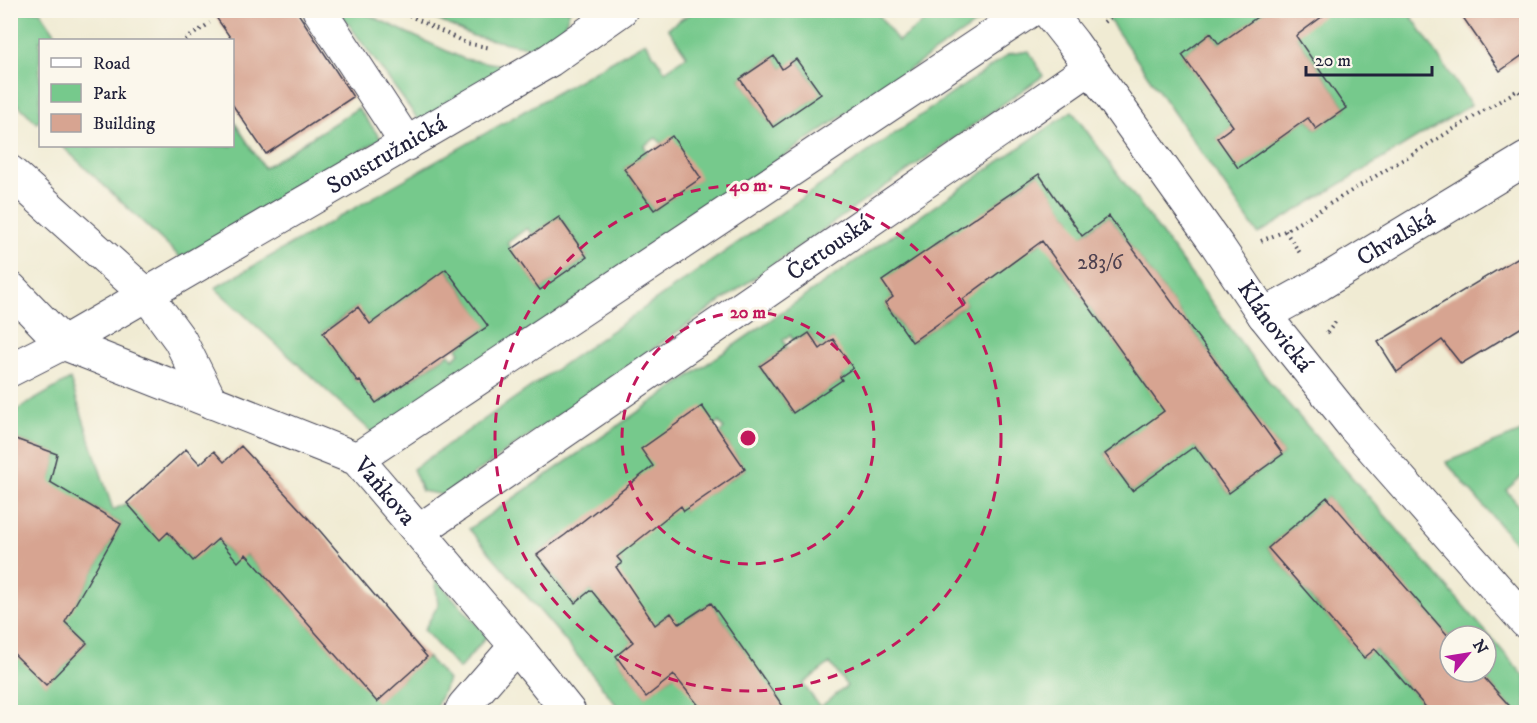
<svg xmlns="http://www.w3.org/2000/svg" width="1537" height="723" viewBox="0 0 1537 723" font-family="'IM FELL DW Pica',serif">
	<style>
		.green { fill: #76c98c; stroke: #4c7664; stroke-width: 1.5; fill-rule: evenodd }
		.building { fill: #d7a491 }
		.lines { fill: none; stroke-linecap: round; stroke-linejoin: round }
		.minor-casing { stroke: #414052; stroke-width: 35 }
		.path { stroke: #414052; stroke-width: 4; stroke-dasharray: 1.5 4.5; stroke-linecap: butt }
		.minor { stroke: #fff; stroke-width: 33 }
		.ring { fill: none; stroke: #c2185b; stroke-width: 3; stroke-dasharray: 10 8 }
		.labels { text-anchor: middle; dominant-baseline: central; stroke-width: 6; stroke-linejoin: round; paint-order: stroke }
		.number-label { font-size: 21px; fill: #4f4250 }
		.street-label { font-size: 24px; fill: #22223b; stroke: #fbf7ec }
		.centre { fill: #c2185b; stroke: #fbf7ec; stroke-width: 3 }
		.ring-label { font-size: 18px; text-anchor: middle; font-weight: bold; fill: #c2185b; stroke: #fbf7ec; stroke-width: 6; stroke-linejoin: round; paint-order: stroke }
	</style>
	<rect width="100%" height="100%" fill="#fbf7ec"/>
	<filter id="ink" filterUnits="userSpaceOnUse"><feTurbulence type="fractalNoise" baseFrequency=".0167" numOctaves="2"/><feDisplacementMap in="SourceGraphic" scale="12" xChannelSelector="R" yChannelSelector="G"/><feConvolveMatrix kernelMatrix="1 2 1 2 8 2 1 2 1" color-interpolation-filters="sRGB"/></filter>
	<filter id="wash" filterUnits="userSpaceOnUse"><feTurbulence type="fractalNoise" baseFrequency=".008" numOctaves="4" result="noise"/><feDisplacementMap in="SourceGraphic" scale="24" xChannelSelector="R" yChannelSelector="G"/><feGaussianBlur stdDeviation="1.35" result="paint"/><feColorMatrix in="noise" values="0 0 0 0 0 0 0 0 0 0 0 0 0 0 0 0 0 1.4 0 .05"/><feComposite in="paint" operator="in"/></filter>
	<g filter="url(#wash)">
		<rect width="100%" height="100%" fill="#f0ebd3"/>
		<path class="green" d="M 570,10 L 561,35 L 537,49 L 473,36 L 418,11 Z
			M 10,11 L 40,11 L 60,40 L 40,40 L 40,120 L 37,123 L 11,98 Z
			M 339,11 L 360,11 L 464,59 L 510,66 L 420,122 Z
			M 694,11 L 876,11 L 898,41 L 939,11 L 994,11 L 386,431 L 375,435 L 215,288 L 645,42 L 665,71 L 687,56 L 668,28 ZM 773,56 L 782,69 L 797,59 L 820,94 L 773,127 L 740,79 ZM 656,138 L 700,178 L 654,210 L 624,169 L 648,153 L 644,146 ZM 559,217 L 587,257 L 540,290 L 507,243 L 527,228 L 533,235 ZM 447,269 L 487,326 L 457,348 L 460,353 L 453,359 L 449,354 L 376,403 L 360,381 L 357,382 L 323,332 L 357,307 L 370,324 Z
			M 1103,11 L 1267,11 L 1219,44 L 1211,33 L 1182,55 L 1233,126 L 1217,138 L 1238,167 L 1308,118 L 1316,129 L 1346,108 L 1296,36 L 1302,11 L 1408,11 L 1471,105 L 1258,234 Z
			M 1029,51 L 1043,76 L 444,495 L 422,491 L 413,469 L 1009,54 Z
			M 358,108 L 381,139 L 181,258 L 62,146 L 232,146 L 233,120 L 264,168 Z
			M 1072,111 L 1271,384 L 1526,678 L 1526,712 L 1515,712 L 1479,672 L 1486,672 L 1486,636 L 1450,636 L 1450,638 L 1327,497 L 1268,548 L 1364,658 L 1375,649 L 1430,712 L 747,712 L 730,691 L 704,712 L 622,712 L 564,639 L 469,529 ZM 1038,174 L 1071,220 L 1033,248 L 980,215 ZM 1109,216 L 1283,454 L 1229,493 L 1168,409 L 1153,395 L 1053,257 ZM 953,231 L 954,232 L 989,280 L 957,276 L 935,245 ZM 928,250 L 966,304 L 912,342 L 885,304 L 893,297 L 883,281 ZM 809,333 L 820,349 L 833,339 L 842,380 L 793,413 L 760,366 L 787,348 L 783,340 L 790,335 L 793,340 ZM 719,422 L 724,429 L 720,433 L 745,469 L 684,510 L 714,425 ZM 1133,433 L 1160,471 L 1132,491 L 1105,454 ZM 563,535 L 617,557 L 622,563 L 612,570 L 619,580 L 597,597 L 591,590 L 575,603 L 537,555 ZM 711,603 L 745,652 L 701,655 L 646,696 L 616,656 L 633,642 L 627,634 L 655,625 L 670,613 L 695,644 L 688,618 ZM 830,663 L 847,686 L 820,707 L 803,684 Z
			M 70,379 L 113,510 L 127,503 L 168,532 L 193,560 L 217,539 L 238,561 L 246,554 L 377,701 L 427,657 L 448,680 L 434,712 L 11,712 L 11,650 L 46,684 L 87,643 L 44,601 L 48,487 L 57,454 L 11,437 L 11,421 L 17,410 ZM 89,505 L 121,524 L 76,602 Z
			M 1526,430 L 1526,473 L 1506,490 L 1526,514 L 1526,556 L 1446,462 Z
			M 435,578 L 487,636 L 459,669 L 424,630 L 438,605 Z"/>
		<g id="blocks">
			<path class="building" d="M 211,10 L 296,10 L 353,97 L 266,154 L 232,104 L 232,40 Z
				M 1267,10 L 1331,10 L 1296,36 L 1346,108 L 1316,129 L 1308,118 L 1238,168 L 1217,138 L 1233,126 L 1182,55 L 1211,33 L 1219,44 Z
				M 1458,10 L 1527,10 L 1527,52 L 1500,71 Z
				M 774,56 L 782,69 L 796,59 L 821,94 L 773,127 L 740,79 Z
				M 672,136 L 701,178 L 654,210 L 624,169 Z
				M 1039,174 L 1082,236 L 1109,216 L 1283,454 L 1229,493 L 1195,446 L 1132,491 L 1105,454 L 1164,411 L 1042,241 L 963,299 L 966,304 L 912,342 L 885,303 L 893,297 L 882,281 Z
				M 559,217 L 587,257 L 540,290 L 511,250 Z
				M 1527,252 L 1527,324 L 1461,364 L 1442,340 L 1397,372 L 1378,342 Z
				M 446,269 L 488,326 L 376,403 L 360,381 L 358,382 L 323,333 L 358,307 L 370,324 Z
				M 809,333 L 820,349 L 833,339 L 853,368 L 840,377 L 842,380 L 793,413 L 760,366 Z
				M 702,406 L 745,469 L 684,511 L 681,506 L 617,557 L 622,563 L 616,567 L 655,625 L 671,613 L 679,624 L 711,603 L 787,712 L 704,712 L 674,675 L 646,697 L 616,656 L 633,642 L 591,590 L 575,603 L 537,555 L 565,535 L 653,466 L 641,449 Z
				M 10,437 L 57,454 L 50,482 L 121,524 L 65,622 L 87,643 L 46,685 L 10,650 Z
				M 241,446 L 321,532 L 427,657 L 377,702 L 246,554 L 238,562 L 218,539 L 193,561 L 168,532 L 160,540 L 127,503 L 186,449 L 200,464 L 214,451 L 224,462 Z
				M 1327,497 L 1450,638 L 1450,672 L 1479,672 L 1515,712 L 1430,712 L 1375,649 L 1364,658 L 1268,548 Z"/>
		</g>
	</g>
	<g filter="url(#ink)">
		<use href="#blocks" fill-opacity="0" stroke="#414052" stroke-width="1.5"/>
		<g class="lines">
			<defs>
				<g id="minor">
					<path d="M 319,10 L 407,144"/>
					<path id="s1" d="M 1047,10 L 1073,43 L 1217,245 L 1264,315 L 1354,427 L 1526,622"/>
					<path d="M 10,172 L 147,295 L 180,340 L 211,402"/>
					<path id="s2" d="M 10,288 L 63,343 L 357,459 L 516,646 L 569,712"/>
					<path id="s3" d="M 1264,315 L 1320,284 L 1526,159"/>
					<path id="s4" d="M 10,370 L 63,343 L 550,60 L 621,10"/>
					<path d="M 357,459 L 1031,10"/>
					<path id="s5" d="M 419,531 L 1090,68"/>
					<path d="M 461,712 L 464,706 L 516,646"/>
				</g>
			</defs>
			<use href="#minor" class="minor-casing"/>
			<path class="path" d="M 398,10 L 466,43 L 491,48
				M 1104,22 L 1119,10
				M 185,40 L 210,23
				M 1285,231 L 1300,253
				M 1261,241 L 1285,231 L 1518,90 L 1526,99
				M 1327,333 L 1337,320
				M 1519,660 L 1526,668"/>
			<use href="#minor" class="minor"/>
		</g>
	</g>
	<g class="ring">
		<circle cx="748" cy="438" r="126"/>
		<circle cx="748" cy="438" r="253"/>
	</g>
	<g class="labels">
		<g class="number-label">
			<text x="1100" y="263">283/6</text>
		</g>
		<g class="street-label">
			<text stroke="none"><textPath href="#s4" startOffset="434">Soustružnická</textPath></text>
			<text stroke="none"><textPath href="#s3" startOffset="153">Chvalská</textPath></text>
			<text stroke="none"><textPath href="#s5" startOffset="498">Čertouská</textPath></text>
			<text stroke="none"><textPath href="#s1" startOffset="390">Klánovická</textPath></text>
			<text stroke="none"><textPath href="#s2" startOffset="435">Vaňkova</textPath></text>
		</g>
	</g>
	<circle cx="748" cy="438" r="9" class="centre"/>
	<g class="ring-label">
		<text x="748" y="191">40 m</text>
		<text x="748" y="318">20 m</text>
	</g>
	<rect width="1537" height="723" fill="none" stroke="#fbf7ec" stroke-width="36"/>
	<rect x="39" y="39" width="195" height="108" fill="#fbf7ec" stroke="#a4a2a5" stroke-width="1.5"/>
	<rect x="51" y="58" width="30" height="9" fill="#ffffff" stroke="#a4a2a5" stroke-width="1.5"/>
	<text x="93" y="69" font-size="18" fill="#22223b">Road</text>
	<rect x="51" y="84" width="30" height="18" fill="#76c98c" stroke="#a4a2a5" stroke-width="1.5"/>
	<text x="93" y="99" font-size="18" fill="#22223b">Park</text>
	<rect x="51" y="114" width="30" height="18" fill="#d7a491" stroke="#a4a2a5" stroke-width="1.5"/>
	<text x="93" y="129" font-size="18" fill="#22223b">Building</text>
	<g transform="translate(1468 654) rotate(60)"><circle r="28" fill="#fbf7ec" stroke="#a4a2a5" stroke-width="1.5"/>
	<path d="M0-4.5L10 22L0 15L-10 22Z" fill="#b5179e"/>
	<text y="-9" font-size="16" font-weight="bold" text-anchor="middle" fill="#22223b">N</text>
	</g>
	<path d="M1306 66v9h126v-9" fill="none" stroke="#22223b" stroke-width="3"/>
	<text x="1315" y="66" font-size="18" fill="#22223b" stroke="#fbf7ec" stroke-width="4.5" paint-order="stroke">20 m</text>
</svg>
